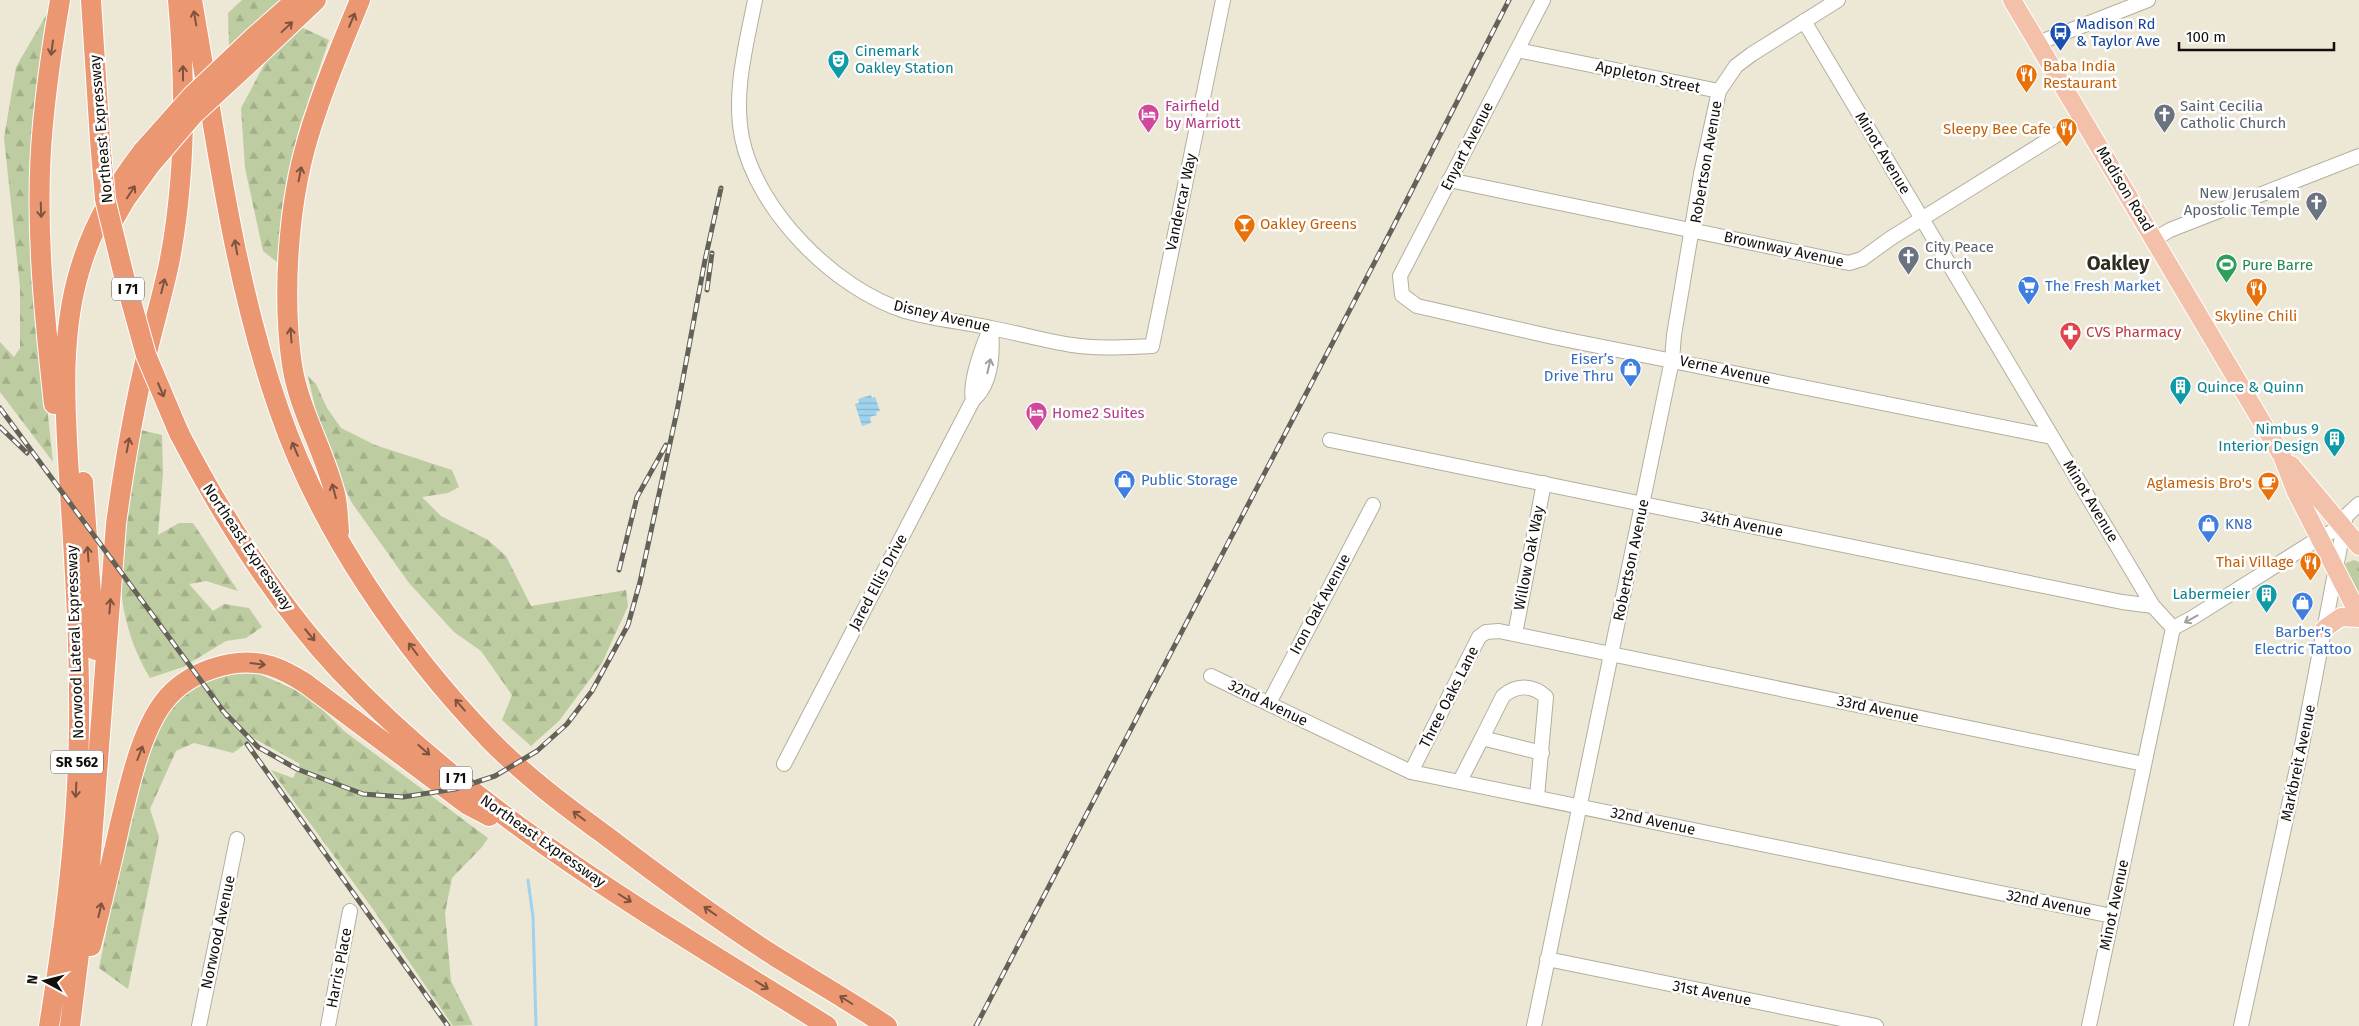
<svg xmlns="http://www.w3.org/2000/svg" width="2359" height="1026" viewBox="0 0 2359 1026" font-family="'Fira Sans',sans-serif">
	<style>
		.forest { fill: url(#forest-firs) }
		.park { fill: url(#park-tufts) }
		.water { fill: url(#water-rules) }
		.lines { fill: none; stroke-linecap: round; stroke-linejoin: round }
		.stream { stroke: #9fd2ed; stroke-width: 3 }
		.minor-casing { stroke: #b4ae9e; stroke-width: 16 }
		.major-casing { stroke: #fff; stroke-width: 20 }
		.highway-casing { stroke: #fff; stroke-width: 22 }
		.minor { stroke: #fff; stroke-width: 14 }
		.major { stroke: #f3c1aa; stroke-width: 18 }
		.highway { stroke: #eb9772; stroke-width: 20 }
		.rail-casing { stroke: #646157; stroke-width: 5 }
		.rail { stroke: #fff; stroke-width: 3; stroke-dasharray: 9; stroke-linecap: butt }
		.highway-bridge-casing { stroke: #fff; stroke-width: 22; stroke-linecap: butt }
		.highway-bridge { stroke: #eb9772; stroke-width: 20 }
		.oneway { stroke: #7e533e }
		.oneway2 { stroke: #a09f9d }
		.labels { text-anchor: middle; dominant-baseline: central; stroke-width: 5; stroke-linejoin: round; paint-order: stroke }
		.shield { fill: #fff; stroke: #585754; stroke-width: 1 }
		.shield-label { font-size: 14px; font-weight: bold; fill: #110f0a }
		.transit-label { font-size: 15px; fill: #164399; stroke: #fff; text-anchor: start }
		.culture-label { font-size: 15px; fill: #0d838f; stroke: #fff; text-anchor: start }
		.food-label { font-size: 15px; fill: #c56008; stroke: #fff; text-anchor: end }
		.street-label { font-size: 15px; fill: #110f0a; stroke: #fff }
		.hotel-label { font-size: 15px; fill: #b23c85; stroke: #fff; text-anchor: start }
		.worship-label { font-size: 15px; fill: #5b616d; stroke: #fff; text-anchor: start }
		.leisure-label { font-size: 15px; fill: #27864d; stroke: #fff; text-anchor: start }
		.shop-label { font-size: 15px; fill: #366cbe; stroke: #fff; text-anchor: start }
		.health-label { font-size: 15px; fill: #be3a42; stroke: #fff; text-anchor: start }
		.district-label { font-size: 20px; font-weight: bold; fill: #302c1f; stroke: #fff }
	</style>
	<defs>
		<pattern id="forest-firs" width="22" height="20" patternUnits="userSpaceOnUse" patternTransform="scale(1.25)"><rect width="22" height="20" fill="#becda1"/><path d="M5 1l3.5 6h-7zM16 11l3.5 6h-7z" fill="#a2af89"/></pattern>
		<pattern id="park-tufts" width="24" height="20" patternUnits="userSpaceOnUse" patternTransform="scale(1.25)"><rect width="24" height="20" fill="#becda1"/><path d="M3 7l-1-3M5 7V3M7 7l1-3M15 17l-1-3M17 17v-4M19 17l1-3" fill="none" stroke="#a2af89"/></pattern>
		<pattern id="water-rules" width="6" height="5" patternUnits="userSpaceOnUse" patternTransform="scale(1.25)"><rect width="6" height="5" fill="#9fd2ed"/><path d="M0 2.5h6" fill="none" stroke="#88b3ca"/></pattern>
	</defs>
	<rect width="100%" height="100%" fill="#ede7d6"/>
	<path class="forest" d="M 242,0 L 281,0 L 247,34 L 229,46 L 228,13 Z
		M 48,12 L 34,131 L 40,342 L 53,462 L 0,392 L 0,342 L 14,357 L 20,348 L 20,287 L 4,138 L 16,67 Z
		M 301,27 L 329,40 L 300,125 L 287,187 L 277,262 L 263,251 L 245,168 L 241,108 L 265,63 Z
		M 308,376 L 316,384 L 327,408 L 341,428 L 375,445 L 452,470 L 459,487 L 448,493 L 422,497 L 441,516 L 488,540 L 506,556 L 531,606 L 626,590 L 628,606 L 602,663 L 559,721 L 531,746 L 502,720 L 512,695 L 481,651 L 454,632 L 409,583 L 352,503 L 324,447 Z
		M 141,430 L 162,435 L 163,474 L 158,535 L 179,523 L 193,523 L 238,591 L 206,581 L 189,584 L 213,611 L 224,604 L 249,608 L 262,627 L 246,638 L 226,641 L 183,667 L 150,678 C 100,593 125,520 141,430 Z
		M 257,673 L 309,696 L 344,731 L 488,838 L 482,847 L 452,878 L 445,913 L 451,981 L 473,1025 L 453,1026 L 375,912 L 271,770 L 293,778 L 300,764 L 253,738 L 233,753 L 194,743 L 176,751 L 150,809 L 159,837 L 128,989 L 99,968 L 130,813 L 157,725 L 188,691 L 219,674 Z"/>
	<path class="park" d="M 2354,560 L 2359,562 L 2359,599 L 2344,569 L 2346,563 Z"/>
	<path class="water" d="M 871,395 L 872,398 L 875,397 L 880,411 L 876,412 L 877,415 L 870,417 L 871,423 L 862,426 L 855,404 L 859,403 L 858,399 Z"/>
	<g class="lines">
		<path class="stream" d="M 528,880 L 533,917 L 536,1026"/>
		<defs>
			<path id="minor" d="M 755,0 C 746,46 733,92 742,138 C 757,211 835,289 905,311 C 933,319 963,322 991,328 C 1018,333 1045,341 1072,345 C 1098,349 1126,347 1152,346 L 1223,0
				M 1543,0 L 1400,276 L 1402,295 L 1417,306 L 1553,337 L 2052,437
				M 1804,21 L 2153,606 L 2173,628
				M 2038,43 L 2148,0
				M 1517,50 L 1719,91
				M 1449,180 L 1849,263 L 1862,259 L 1891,238 L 2082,119
				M 2155,239 L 2170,230 L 2359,156
				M 973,400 C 969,382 983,344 991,328
				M 1330,440 L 2122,602 L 2153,606
				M 2173,628 L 2192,618 L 2321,537 L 2344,526
				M 1515,634 L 1544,483
				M 1211,676 L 1411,772 L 2112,916
				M 1269,703 L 1373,505
				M 784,764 L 973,400 C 992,384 993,351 991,328
				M 1411,772 L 1479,637 L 1486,632 L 1499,631 L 2144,764
				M 1460,781 L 1482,738
				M 1537,797 L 1546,697 C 1533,685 1517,684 1503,696 L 1482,738 L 1542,753
				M 1547,959 L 1876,1026
				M 199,1026 L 237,839
				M 328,1026 L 350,911
				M 1534,1026 L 1672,360 L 1674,335 L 1701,174 L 1719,91 L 1736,66 L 1752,54 L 1838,0
				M 2089,1026 L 2173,628
				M 2241,1026 L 2302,745 L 2344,526 L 2346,516 L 2359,504"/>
			<path id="major" d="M 2012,0 L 2282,456 L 2296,492 L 2359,615
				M 2291,465 L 2359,546
				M 2324,629 L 2341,617 L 2359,618"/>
			<path id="highway" d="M 91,0 L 100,140
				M 192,0 C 216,137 233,278 279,410 C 320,530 402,648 489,739 C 524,775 565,806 605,835 C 660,877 717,919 776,957 C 813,980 851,1002 887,1026
				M 253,38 L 296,0
				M 258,55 L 316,0
				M 110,226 L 125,200 L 151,164
				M 54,404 C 44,312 34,216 43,124 C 47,82 53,41 60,0
				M 179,433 C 223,518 274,600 339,670 C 478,818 657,919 827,1026
				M 83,482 L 95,650
				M 339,532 C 338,520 338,506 335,494 C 324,450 299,410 292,365 C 282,296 288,205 308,138 C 322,91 341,46 360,0
				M 91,946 C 101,906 111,865 120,824 C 129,787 140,734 163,703 C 186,672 234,655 271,666 C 283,670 294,676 305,683 L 468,805 L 489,816
				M 49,1026 C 65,927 78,827 79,726 C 80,649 75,570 70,493 C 66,419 58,341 80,269 C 93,225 115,187 143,151
				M 70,1026 L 90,866 L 116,524 C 124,465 134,407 148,349 C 155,320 163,292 169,264 C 186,177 186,88 178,0"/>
		</defs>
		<use href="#minor" class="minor-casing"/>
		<use href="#major" class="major-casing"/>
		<use href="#highway" class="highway-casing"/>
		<use href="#minor" class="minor"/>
		<use href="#major" class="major"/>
		<use href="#highway" class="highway"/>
		<defs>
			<path id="rail" d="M 707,290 L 712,253
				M 0,408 L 227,716
				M 0,427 L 27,453
				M 619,570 L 637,497 L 666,445
				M 222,710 L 258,747 L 297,769 L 363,794 L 403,797 L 455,789 L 495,776 L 537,751 L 567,724 L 592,691 L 628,625 L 640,582 L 677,411 L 705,260 L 721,188
				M 247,744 L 448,1026
				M 976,1026 L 1392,229 L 1509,0"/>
		</defs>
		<use href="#rail" class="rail-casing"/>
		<use href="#rail" class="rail"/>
		<defs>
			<path id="highway-bridge" d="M 100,140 L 105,199 L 124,276 L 146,355 L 179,433
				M 143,151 L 192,96 L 253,38
				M 151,164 L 193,115 L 258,55"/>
		</defs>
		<use href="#highway-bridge" class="highway-bridge-casing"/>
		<use href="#highway-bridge" class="highway-bridge"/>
	</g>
	<defs><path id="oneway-shaft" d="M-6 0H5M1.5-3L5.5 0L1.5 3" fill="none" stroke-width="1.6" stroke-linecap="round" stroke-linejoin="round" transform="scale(1.25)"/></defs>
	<g class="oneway">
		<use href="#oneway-shaft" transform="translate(195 18) rotate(-100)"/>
		<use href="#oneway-shaft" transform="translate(352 20) rotate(-67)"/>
		<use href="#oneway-shaft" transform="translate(287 27) rotate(-43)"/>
		<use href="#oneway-shaft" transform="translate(52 48) rotate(98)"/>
		<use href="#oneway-shaft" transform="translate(183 73) rotate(-90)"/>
		<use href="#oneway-shaft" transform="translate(300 174) rotate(-79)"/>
		<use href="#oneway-shaft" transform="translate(131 192) rotate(-57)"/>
		<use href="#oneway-shaft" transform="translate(41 210) rotate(88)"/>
		<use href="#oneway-shaft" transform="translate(236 247) rotate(-100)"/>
		<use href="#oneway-shaft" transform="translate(163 286) rotate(-76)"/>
		<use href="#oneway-shaft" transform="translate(291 335) rotate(-94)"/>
		<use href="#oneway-shaft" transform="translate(161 390) rotate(67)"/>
		<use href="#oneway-shaft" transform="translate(128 445) rotate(-79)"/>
		<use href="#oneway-shaft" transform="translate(295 449) rotate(-113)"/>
		<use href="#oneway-shaft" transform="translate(334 491) rotate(-105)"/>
		<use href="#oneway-shaft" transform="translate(88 554) rotate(-94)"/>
		<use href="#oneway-shaft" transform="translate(110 606) rotate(-85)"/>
		<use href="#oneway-shaft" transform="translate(310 635) rotate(50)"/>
		<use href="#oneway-shaft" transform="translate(413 649) rotate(-127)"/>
		<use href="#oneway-shaft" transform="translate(258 664) rotate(7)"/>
		<use href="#oneway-shaft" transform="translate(460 705) rotate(-131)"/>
		<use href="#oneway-shaft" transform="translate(424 750) rotate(41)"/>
		<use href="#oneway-shaft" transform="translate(140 753) rotate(-69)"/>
		<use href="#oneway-shaft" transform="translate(76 790) rotate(93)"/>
		<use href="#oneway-shaft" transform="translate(579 816) rotate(-143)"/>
		<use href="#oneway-shaft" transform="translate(625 898) rotate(32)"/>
		<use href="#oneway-shaft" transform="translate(100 910) rotate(-77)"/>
		<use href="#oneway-shaft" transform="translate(710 911) rotate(-145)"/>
		<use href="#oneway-shaft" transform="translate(762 985) rotate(32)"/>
		<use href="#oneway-shaft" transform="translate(846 1000) rotate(-148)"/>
	</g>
	<g class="oneway2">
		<use href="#oneway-shaft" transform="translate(989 366) rotate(-77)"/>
		<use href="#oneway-shaft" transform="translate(2191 619) rotate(151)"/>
	</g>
	<defs>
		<symbol id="bus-pin" viewBox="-11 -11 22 30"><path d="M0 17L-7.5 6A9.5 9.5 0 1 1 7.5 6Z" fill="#1a4fb4" stroke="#fff"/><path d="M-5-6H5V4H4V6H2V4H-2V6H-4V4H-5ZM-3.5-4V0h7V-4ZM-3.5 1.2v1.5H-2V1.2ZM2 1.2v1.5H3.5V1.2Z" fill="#fff"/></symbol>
		<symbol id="theatre-pin" viewBox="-11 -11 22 30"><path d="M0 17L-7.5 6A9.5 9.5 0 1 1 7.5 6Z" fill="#0f9aa8" stroke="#fff"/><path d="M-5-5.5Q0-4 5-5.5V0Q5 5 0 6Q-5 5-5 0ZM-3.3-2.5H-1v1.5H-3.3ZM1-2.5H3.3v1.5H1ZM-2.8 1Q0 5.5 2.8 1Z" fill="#fff"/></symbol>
		<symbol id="restaurant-pin" viewBox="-11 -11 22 30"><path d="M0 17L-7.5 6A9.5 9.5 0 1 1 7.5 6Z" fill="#e8710a" stroke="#fff"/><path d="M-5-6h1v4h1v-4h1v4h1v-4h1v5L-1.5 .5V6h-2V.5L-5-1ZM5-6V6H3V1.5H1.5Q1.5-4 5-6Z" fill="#fff"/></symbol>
		<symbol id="hotel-pin" viewBox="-11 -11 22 30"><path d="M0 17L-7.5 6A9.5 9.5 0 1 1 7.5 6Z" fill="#d1479c" stroke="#fff"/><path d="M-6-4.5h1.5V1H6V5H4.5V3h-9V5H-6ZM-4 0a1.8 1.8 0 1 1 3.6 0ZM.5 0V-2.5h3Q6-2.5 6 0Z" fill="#fff"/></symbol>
		<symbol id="church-pin" viewBox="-11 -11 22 30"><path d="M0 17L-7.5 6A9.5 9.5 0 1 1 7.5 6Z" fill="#6b7280" stroke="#fff"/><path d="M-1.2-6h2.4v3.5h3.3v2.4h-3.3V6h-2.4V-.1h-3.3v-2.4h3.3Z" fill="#fff"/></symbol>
		<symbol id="bar-pin" viewBox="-11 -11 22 30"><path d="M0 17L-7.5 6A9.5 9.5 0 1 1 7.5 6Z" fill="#e8710a" stroke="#fff"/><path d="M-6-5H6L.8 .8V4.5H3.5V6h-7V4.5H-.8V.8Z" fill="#fff"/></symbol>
		<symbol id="stadium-pin" viewBox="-11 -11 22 30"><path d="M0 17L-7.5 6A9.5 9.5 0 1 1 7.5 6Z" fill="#2e9e5b" stroke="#fff"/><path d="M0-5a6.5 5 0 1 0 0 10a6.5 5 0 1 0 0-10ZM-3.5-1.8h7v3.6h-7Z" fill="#fff"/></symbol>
		<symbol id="supermarket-pin" viewBox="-11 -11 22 30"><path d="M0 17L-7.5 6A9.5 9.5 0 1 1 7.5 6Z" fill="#3f7fe0" stroke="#fff"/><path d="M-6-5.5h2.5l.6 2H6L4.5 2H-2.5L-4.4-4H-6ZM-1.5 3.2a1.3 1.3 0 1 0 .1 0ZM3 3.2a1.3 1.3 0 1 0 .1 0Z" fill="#fff"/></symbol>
		<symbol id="pharmacy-pin" viewBox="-11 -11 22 30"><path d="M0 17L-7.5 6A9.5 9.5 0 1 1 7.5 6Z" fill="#e0444e" stroke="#fff"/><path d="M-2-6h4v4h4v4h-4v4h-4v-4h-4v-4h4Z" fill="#fff"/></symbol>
		<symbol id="shop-pin" viewBox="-11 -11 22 30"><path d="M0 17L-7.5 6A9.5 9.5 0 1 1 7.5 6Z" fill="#3f7fe0" stroke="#fff"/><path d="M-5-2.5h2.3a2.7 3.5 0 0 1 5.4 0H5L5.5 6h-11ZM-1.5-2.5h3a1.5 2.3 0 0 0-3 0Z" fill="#fff"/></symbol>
		<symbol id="building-pin" viewBox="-11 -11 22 30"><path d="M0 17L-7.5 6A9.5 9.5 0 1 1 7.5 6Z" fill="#0f9aa8" stroke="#fff"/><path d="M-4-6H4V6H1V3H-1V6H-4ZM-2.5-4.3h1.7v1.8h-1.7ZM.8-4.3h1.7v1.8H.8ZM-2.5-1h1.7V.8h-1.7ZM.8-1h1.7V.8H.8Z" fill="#fff"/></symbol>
		<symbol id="cafe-pin" viewBox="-11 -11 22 30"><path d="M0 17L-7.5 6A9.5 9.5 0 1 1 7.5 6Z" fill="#e8710a" stroke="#fff"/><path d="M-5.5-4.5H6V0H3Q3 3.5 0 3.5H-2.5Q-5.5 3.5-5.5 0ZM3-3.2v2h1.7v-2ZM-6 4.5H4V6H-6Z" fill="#fff"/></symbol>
	</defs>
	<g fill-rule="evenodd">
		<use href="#bus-pin" x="2048" y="20" width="25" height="34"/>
		<use href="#theatre-pin" x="826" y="48" width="25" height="34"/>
		<use href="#restaurant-pin" x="2014" y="62" width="25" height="34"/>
		<use href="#hotel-pin" x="1136" y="102" width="25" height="34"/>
		<use href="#church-pin" x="2152" y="102" width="25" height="34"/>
		<use href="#restaurant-pin" x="2054" y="116" width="25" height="34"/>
		<use href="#church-pin" x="2304" y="190" width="25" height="34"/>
		<use href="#bar-pin" x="1232" y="212" width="25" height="34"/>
		<use href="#church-pin" x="1896" y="244" width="25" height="34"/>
		<use href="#stadium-pin" x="2214" y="252" width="25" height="34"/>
		<use href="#supermarket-pin" x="2016" y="274" width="25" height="34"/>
		<use href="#restaurant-pin" x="2244" y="276" width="25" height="34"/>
		<use href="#pharmacy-pin" x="2058" y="320" width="25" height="34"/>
		<use href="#shop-pin" x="1618" y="356" width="25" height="34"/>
		<use href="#building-pin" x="2168" y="374" width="25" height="34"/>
		<use href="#hotel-pin" x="1024" y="400" width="25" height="34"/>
		<use href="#building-pin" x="2322" y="426" width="25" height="34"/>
		<use href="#shop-pin" x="1112" y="468" width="25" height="34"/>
		<use href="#cafe-pin" x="2256" y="470" width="25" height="34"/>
		<use href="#shop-pin" x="2196" y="512" width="25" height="34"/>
		<use href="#restaurant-pin" x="2298" y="550" width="25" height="34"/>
		<use href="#building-pin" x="2254" y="582" width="25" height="34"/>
		<use href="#shop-pin" x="2290" y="590" width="25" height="34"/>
	</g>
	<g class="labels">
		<g class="shield">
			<rect x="112" y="277.5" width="32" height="23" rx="4"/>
			<rect x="51" y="750.5" width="52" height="23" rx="4"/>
			<rect x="440" y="766.5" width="32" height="23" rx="4"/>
		</g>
		<g class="shield-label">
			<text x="128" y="289">I 71</text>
			<text x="77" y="762">SR 562</text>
			<text x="456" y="778">I 71</text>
		</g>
		<g class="transit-label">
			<text x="2076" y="24">Madison Rd<tspan x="2076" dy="17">&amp; Taylor Ave</tspan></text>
		</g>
		<g class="culture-label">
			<text x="855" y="51">Cinemark<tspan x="855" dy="17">Oakley Station</tspan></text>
			<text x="2197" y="387">Quince &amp; Quinn</text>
			<text x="2319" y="429" text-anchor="end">Nimbus 9<tspan x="2319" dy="17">Interior Design</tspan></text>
			<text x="2250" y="594" text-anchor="end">Labermeier</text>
		</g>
		<g class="food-label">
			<text x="2043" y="66" text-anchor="start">Baba India<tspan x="2043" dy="17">Restaurant</tspan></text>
			<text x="2051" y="129">Sleepy Bee Cafe</text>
			<text x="1260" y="224" text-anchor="start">Oakley Greens</text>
			<text x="2256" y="316" text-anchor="middle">Skyline Chili</text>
			<text x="2252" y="483">Aglamesis Bro's</text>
			<text x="2294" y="562">Thai Village</text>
		</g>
		<g class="street-label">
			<text transform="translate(1648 77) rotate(12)">Appleton Street</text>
			<text transform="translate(101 129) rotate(-95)">Northeast Expressway</text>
			<text transform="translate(1467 146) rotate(-63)">Enyart Avenue</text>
			<text transform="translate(1883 153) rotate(59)">Minot Avenue</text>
			<text transform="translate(1706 162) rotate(-80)">Robertson Avenue</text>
			<text transform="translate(2125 189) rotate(59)">Madison Road</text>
			<text transform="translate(1181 202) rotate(-78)">Vandercar Way</text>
			<text transform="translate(1784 249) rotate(12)">Brownway Avenue</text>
			<text transform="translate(942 316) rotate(13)">Disney Avenue</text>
			<text transform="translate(1725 370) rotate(12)">Verne Avenue</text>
			<text transform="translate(2091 501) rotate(59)">Minot Avenue</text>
			<text transform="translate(1742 524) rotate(11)">34th Avenue</text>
			<text transform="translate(248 547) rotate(56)">Northeast Expressway</text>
			<text transform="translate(1529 558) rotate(-79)">Willow Oak Way</text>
			<text transform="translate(1631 560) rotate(-78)">Robertson Avenue</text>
			<text transform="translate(878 582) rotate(-62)">Jared Ellis Drive</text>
			<text transform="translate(1320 604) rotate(-62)">Iron Oak Avenue</text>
			<text transform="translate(75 642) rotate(-92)">Norwood Lateral Expressway</text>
			<text transform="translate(1449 697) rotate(-63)">Three Oaks Lane</text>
			<text transform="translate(1268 703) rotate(26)">32nd Avenue</text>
			<text transform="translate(1878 709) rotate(12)">33rd Avenue</text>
			<text transform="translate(2298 763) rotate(-78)">Markbreit Avenue</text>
			<text transform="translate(1653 821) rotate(12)">32nd Avenue</text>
			<text transform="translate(543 841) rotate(35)">Northeast Expressway</text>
			<text transform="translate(2049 903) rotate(11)">32nd Avenue</text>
			<text transform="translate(2114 905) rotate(-78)">Minot Avenue</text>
			<text transform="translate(218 932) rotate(-78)">Norwood Avenue</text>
			<text transform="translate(339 968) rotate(-79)">Harris Place</text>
			<text transform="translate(1712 993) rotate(11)">31st Avenue</text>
		</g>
		<g class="hotel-label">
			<text x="1165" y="106">Fairfield<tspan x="1165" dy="17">by Marriott</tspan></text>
			<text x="1052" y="413">Home2 Suites</text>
		</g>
		<g class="worship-label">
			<text x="2180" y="106">Saint Cecilia<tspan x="2180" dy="17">Catholic Church</tspan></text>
			<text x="2300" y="193" text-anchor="end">New Jerusalem<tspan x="2300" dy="17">Apostolic Temple</tspan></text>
			<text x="1925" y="247">City Peace<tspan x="1925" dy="17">Church</tspan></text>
		</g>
		<g class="leisure-label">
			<text x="2242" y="265">Pure Barre</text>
		</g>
		<g class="shop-label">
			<text x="2045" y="286">The Fresh Market</text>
			<text x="1614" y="359" text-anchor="end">Eiser’s<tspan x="1614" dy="17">Drive Thru</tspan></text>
			<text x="1141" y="480">Public Storage</text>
			<text x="2225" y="524">KN8</text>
			<text x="2303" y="632" text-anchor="middle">Barber's<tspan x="2303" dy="17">Electric Tattoo</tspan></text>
		</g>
		<g class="health-label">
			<text x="2086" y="332">CVS Pharmacy</text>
		</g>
		<g class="district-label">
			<text x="2118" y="263">Oakley</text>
		</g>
	</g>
	<g transform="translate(45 981) rotate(277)" stroke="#ffffff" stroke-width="4" paint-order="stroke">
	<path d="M0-4L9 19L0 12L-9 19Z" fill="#110f0a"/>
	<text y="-8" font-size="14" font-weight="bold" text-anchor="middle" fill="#110f0a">N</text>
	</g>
	<path d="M2179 42v8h155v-8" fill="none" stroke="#110f0a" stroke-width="2.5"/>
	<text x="2186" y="42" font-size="15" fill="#110f0a" stroke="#ffffff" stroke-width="4" paint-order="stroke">100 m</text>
</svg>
